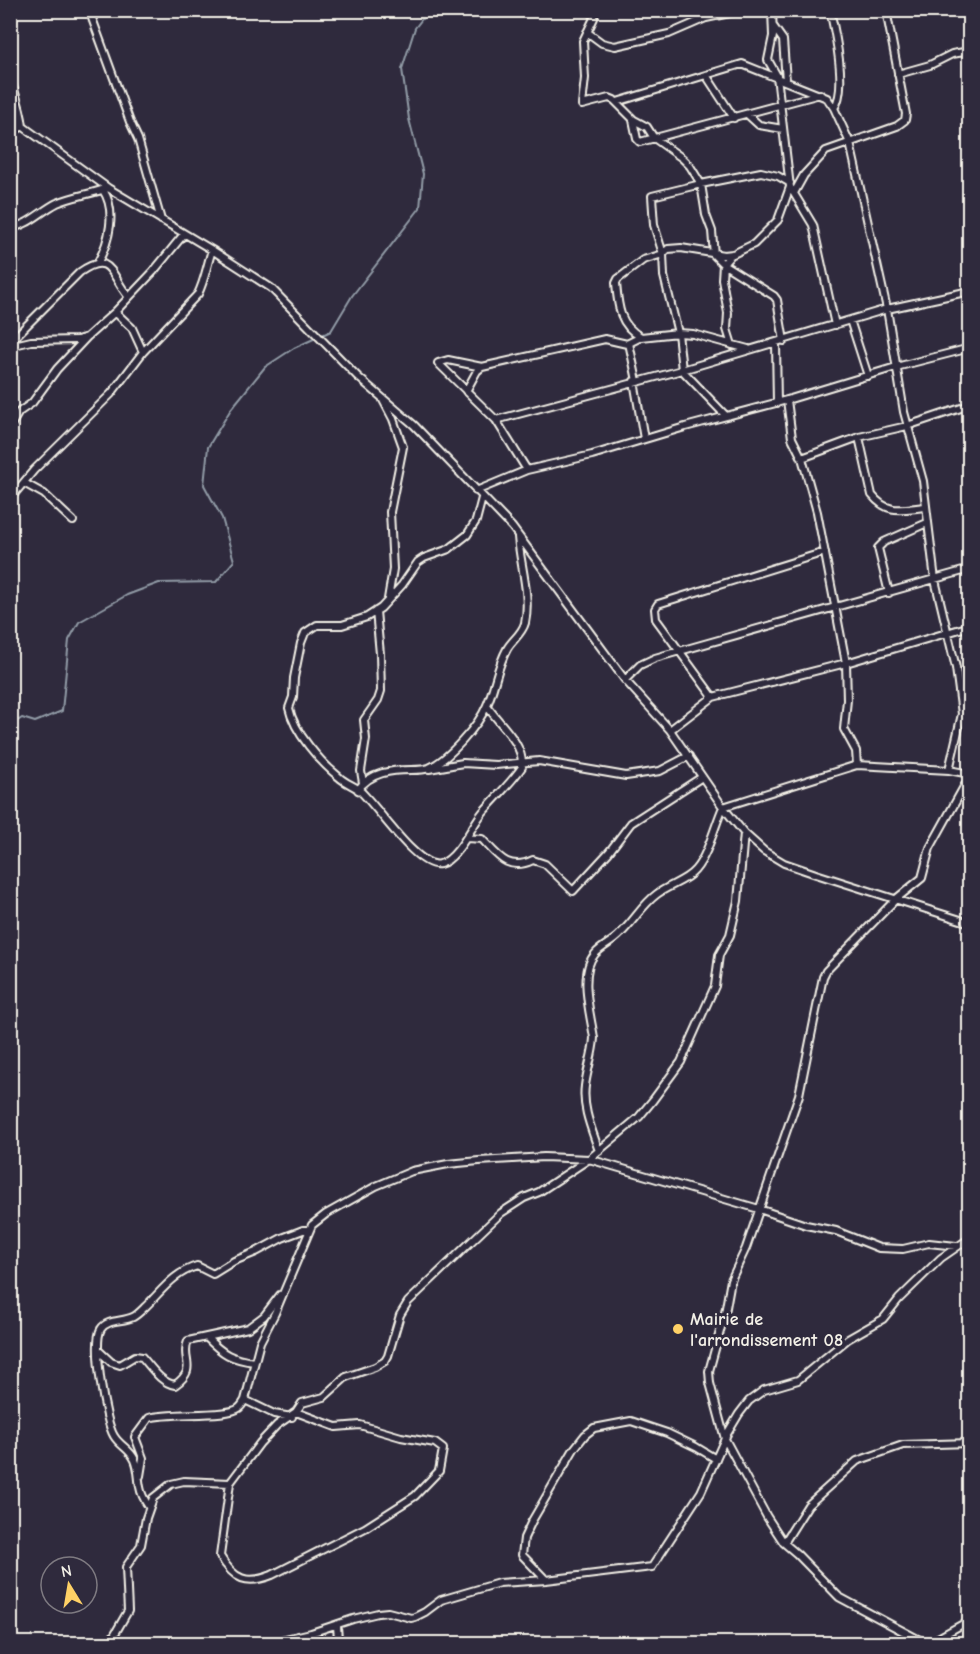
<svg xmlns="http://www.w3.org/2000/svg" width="980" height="1654" viewBox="0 0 980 1654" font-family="'Comic Neue',sans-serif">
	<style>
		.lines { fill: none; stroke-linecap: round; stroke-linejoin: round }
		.stream { stroke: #929ca7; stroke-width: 2 }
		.minor-casing { stroke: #f4f1e8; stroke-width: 10 }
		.minor { stroke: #2f2a3d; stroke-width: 6 }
		.rail-casing { stroke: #f4f1e8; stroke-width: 4.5 }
		.rail { stroke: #2f2a3d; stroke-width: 2; stroke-dasharray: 7; stroke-linecap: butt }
		.poi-dot { fill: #ffd166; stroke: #2f2a3d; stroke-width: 2 }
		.labels { text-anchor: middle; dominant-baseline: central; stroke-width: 6; stroke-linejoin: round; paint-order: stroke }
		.poi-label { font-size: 18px; font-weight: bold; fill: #f4f1e8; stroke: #2f2a3d; text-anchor: start }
	</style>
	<rect width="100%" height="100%" fill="#2f2a3d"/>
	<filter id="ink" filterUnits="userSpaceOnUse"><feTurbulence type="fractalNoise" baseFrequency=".0167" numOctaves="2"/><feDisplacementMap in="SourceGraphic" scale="12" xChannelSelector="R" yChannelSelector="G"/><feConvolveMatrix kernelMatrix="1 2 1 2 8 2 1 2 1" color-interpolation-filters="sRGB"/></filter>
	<g filter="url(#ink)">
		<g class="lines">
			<path class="stream" d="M 10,726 L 22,718 L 35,722 L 62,711 L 69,640 L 79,622 L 127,595 L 159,583 L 216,582 L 234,561 L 222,518 L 204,485 L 208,447 L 231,409 L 265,367 L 294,348 L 331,331 L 352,296 L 420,208 L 423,174 L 409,119 L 402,69 L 415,28 L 429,10"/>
			<defs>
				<path id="minor" d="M 89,10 L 130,122 L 138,139 L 161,220
					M 595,10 L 594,18 L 583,41 L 585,78 L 582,105 L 609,98 L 614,100 L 634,120 L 647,127 L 654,138 L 682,158 L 690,166 L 701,184 L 706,215 L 712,231 L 714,255 L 723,264 L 774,296 L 777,300 L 784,341
					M 772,10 L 773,36 L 768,60 L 777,76 L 790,187 L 813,225 L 835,325
					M 830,10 C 835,32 848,90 834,108
					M 773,26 L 783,40 L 786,81
					M 587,32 L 602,43 L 615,46 L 669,34 L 706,18 L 744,10
					M 898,74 L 930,65 L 952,54 L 970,51
					M 706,75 L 734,118
					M 10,77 C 15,94 21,108 23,126 L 10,133
					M 617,102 L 742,64 L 827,98 L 834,108 L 850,143 L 887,309 L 904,412 L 923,481 L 935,580 L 956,668 L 962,714 L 949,770 L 857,765
					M 747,114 L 759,125 L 783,129
					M 10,117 L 108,188 L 212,250 L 271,288 L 358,377 L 414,425 L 512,527 L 625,680 L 670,730 L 723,807 L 744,833 L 764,851 L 784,863 L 816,874 L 970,923
					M 633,120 L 637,139 L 640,142 L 820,94
					M 794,193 L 804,175 L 826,151 L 897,126 L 905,120 L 906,114 L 886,10
					M 10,228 C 28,226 41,211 57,203 C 73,196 91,194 108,188
					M 732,254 L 723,264 L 722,279 L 728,313 L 727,329 L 732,345
					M 98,262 C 109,242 117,211 103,190
					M 850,320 L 868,376
					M 641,337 C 619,325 618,306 616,283 L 618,279 L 643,260 L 663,254 L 668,249 L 681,248 L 724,255 L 733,254 L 754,244 L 778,220 L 790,187
					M 10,342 L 80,272 C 111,250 111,276 128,296
					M 629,343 L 637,381
					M 776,343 L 777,403
					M 10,346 L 31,341 L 77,340 L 87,337 L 115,312
					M 143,352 L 132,328 L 115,312 L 153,272 L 184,234
					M 482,367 L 448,360 L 438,363 L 496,420 L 527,470
					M 634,381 L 644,439
					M 466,391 L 477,371 L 482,367 L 605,339 L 627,344 L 641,337 L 678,333 L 693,334 L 748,349
					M 383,400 L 393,419 L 403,447 L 390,512 L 393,569 L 388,599
					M 726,416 L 682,370 L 678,333 L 664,276 L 663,254 L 654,225 L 652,196 L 701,184 L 761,172 L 778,176 L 790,183
					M 496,420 L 682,370 L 887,309 L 970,291
					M 10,427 L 19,412 L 32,403 L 57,369 L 87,337
					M 859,437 L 872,495 C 888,515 902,509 925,507
					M 802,458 L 859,437 L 907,426 L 970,405
					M 24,483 L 44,494 L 73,521
					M 476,491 L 527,470 L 592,455 L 685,427 L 787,400 L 896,367 L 970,348
					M 482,498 L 476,521 L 467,535 L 449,549 L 424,558 L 418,562 L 402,585 L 381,608 L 367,617 L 342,625 L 317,625 L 305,633 L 301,643 L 294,678 L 293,697 L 289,708 C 294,732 320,762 339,777 C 344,782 352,785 358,789 C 375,802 417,870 440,864 C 458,859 472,825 483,812 C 496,797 511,783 522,767 C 524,743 499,724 487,706
					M 10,499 L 34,470 L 111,394 L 143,352 L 198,294 C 205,280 207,265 212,250
					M 889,593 L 878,548 L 884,542 L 927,523
					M 625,680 L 640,665 L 655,658 L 970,569
					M 713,697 L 656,619 L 655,609 L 658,604 L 825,552
					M 670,730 L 713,697 L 846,663 L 970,626
					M 429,769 L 463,763 L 496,765 L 539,761 L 626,776 L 660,771 L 689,756
					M 949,770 L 970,774
					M 363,783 L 361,771 L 366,739 L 364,720 L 378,700 L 381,691 L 380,654 L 376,611
					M 358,790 C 370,772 392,770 411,770 C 417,770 424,770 429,768 C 449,759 479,725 487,705 C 495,687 497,667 507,649 C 512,640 522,634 525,623 C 531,596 520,564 518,537
					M 467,838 L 482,839 C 498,856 508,872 533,860 L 545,864 L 573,891 L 609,852 L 631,823 L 702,777
					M 599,1151 C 592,1130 582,1108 585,1086 C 587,1069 593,1055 594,1038 C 591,1016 578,973 595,954 C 602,946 613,942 620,934 C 634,921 642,905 657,894 C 669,885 686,881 695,870 C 708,855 715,825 723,807 L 857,765 L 856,751 L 844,729 L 847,700 L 846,663 L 817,512 L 802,458 L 792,438 L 787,400
					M 207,1338 C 223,1354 231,1359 254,1362
					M 98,1350 L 111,1362 L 120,1365 L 135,1356 L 142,1357 C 151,1367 161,1383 175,1385 C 199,1368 180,1359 188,1341 L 248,1328 L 264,1316 L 280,1295
					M 245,1400 L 274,1414 L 292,1417
					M 140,1476 L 143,1458 L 135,1437 L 149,1418 C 170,1412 228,1417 239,1408 C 242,1406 243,1403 245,1400 L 260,1342 L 275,1313 L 312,1225 L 326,1214 L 376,1186 L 412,1171 L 448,1164 L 479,1161 L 544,1157 L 589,1159 L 759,1209 L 806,1225 L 836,1231 L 879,1248 L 903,1249 L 929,1243 L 956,1246
					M 230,1483 L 220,1556 C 234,1580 247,1585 272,1575 L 365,1528 L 415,1496 L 439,1471 L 443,1449 L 435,1443 L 401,1437 L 360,1425 L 336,1427 L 296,1412
					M 149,1507 C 145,1501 141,1494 140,1487 C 138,1477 139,1469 135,1460 C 130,1449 120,1446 114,1436 C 105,1422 92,1343 101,1329 C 107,1319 123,1322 133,1317 C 137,1315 141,1311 144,1308 C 161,1292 173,1273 197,1266 L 213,1274 L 234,1261 L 256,1252 L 282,1238 L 303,1230 L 309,1230
					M 784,1543 L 808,1505 L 857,1461 L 903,1445 L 970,1443
					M 546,1580 L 522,1555 L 524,1538 L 532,1521 L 574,1449 L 585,1435 L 594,1428 L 631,1421 L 667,1433 L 696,1447 L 716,1459
					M 109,1644 L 128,1611 L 126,1567 L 141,1545 L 146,1518 L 153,1498 L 171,1484 L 184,1481 L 230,1483 L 260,1443 L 277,1425 L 296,1412 L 302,1403 L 324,1397 L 346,1377 L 375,1367 L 385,1361 L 388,1356 L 400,1315 L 408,1302 L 501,1213 L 524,1198 L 539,1192 L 589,1159 L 639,1117 L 653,1100 L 681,1062 L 715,986 L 719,955 L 730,935 L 738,901 L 744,833
					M 263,1644 L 311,1633 L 353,1619 L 378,1613 L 388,1612 L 411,1618 L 415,1617 L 425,1612 L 441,1600 L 499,1583 L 546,1580 L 652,1567 L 701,1492 L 727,1434 L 739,1414 L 749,1401 L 764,1390 L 798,1380 L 848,1339 L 883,1319 L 899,1299 L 941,1258 L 970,1238
					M 337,1644 L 338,1639 L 337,1626
					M 927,1644 L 839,1597 L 797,1554 L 784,1543 L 767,1517 L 725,1439 L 710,1383 L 709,1371 L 725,1313 L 731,1280 L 746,1248 L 799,1095 L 823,977 L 826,971 L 896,899 L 922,878 L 930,848 L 970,776
					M 927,1644 L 970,1620"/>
			</defs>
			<use href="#minor" class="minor-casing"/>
			<use href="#minor" class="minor"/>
			<defs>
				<path id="rail" d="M 965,1644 L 970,1641"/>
			</defs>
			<use href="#rail" class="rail-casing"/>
			<use href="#rail" class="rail"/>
		</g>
	</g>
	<circle class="poi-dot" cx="678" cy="1329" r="6"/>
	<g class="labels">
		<g class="poi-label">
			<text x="690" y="1319">Mairie de<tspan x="690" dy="21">l'arrondissement 08</tspan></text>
		</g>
	</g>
	<rect width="980" height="1654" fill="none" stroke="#2f2a3d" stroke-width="36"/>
	<rect x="18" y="18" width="944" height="1618" fill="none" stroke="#f4f1e8" stroke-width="2" filter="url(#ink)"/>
	<g transform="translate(69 1585) rotate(349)"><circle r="28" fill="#2f2a3d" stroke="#7e7a81" stroke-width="1.5"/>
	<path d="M0-4.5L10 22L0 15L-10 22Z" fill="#ffd166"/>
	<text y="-9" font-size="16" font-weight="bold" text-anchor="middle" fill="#f4f1e8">N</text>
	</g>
</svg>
